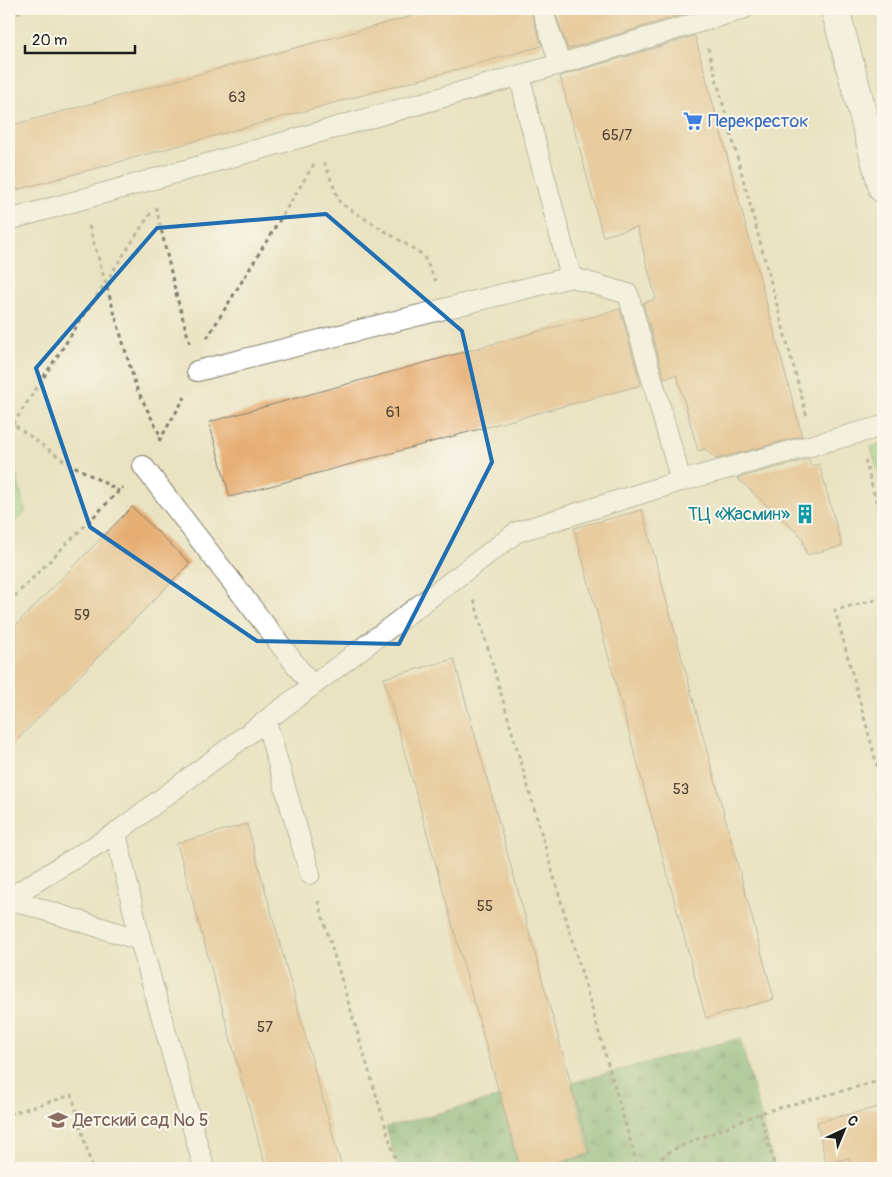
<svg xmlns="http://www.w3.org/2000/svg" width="892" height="1177" viewBox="0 0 892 1177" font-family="Pangolin,sans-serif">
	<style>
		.grass { fill: url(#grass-dots); stroke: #55744f }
		.forest { fill: url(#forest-firs); stroke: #476646 }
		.green { fill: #8ecc82; stroke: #55744f }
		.building { fill: #e6ae72 }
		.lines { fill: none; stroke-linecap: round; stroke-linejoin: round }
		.service-casing { stroke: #83806f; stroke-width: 22 }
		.primary-casing { stroke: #83806f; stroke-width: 30 }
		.path { stroke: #83806f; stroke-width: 3; stroke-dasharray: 4 4; stroke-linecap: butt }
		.service { stroke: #fff; stroke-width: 20 }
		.primary { stroke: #fff; stroke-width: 28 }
		.marked { fill: none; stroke: #1f6fb2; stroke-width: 4; stroke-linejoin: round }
		.labels { text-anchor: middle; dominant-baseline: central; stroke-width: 4; stroke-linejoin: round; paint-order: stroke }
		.number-label { font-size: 15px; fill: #4e4032 }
		.shop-label { font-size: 18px; fill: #366cbe; stroke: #fbf7ec; text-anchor: start }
		.culture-label { font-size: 18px; fill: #0d838f; stroke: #fbf7ec; text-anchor: end }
		.education-label { font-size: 18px; fill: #785e54; stroke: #fbf7ec; text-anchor: start }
	</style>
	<defs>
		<pattern id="grass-dots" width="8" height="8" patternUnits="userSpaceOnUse" patternTransform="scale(1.25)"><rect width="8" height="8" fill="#8ecc82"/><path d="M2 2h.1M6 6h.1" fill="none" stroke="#7aaf70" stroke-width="1.8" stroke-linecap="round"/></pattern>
		<pattern id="forest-firs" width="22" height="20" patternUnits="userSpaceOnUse" patternTransform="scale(1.25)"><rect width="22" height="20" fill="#72b070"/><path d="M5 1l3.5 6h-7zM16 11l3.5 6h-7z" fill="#5d8e5b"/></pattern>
	</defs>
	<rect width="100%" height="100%" fill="#fbf7ec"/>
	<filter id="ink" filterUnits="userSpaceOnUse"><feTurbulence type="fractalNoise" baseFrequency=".02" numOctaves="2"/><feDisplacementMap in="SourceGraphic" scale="10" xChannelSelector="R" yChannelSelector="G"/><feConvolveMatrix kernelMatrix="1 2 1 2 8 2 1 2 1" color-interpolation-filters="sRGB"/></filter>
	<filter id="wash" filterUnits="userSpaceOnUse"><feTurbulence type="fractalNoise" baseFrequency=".0096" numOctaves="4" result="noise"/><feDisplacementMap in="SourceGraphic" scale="20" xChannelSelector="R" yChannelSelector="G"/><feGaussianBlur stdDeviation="1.12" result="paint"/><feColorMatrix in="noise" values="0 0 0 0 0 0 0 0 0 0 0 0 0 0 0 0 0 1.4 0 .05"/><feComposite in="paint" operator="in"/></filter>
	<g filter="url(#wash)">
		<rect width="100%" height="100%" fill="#eae3c2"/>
		<path class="grass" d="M 883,442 L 883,490 L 871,447 Z"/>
		<path class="forest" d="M 740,1038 L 775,1168 L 535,1168 L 590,1153 L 571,1083 Z
			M 500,1097 L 520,1168 L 398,1168 L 386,1127 Z"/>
		<path class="green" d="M 9,462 L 13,462 L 26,512 L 9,527 Z"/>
		<g id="blocks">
			<path class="building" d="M 438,9 L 530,9 L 542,46 L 9,192 L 9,126 Z
				M 554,9 L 687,9 L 688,13 L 568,49 Z
				M 695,36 L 802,436 L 716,459 L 705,449 L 698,451 L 677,375 L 664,378 L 643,303 L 656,299 L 637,227 L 603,236 L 560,76 Z
				M 620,309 L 641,385 L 230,497 L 209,422 Z
				M 809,459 L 811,466 L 819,464 L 842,546 L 807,555 L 802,537 L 737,478 Z
				M 132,507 L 190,563 L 9,748 L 9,632 Z
				M 642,510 L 774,999 L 706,1018 L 574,528 Z
				M 454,659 L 590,1153 L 535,1168 L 520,1168 L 384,678 Z
				M 247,824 L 315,1071 L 342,1168 L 266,1168 L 177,843 Z
				M 883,1106 L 883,1168 L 851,1168 L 849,1158 L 826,1163 L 817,1122 Z"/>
		</g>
	</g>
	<g filter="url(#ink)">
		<use href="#blocks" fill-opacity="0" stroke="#83806f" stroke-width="1"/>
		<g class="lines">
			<defs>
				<path id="service" d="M 542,9 L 560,64
					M 520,75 L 529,118 L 571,277 L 628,294 L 681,481
					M 9,220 L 560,64 L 743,9
					M 197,371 L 571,277
					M 143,466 L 312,686
					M 266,721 L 310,874
					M 116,833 L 140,940 L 204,1168
					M 9,898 L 116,833 L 517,532 L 681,481 L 883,426
					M 9,899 L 140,940"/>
				<path id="primary" d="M 835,9 L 883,189"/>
			</defs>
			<use href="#service" class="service-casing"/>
			<use href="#primary" class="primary-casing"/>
			<path class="path" d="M 9,15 L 31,9
				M 708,48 L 807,417
				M 324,162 L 340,203 L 423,255 L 436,281
				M 156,207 L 176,294 L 190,344
				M 89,226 L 136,387 L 161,437
				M 207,338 L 314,164
				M 9,397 L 13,423
				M 9,421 L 63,460 L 119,491
				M 13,424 L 152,211
				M 159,441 L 185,397
				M 865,460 L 883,527
				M 883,598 L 835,610 L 883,787
				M 474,600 L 638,1168
				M 9,602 L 123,487
				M 318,901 L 398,1168
				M 760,1113 L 775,1168
				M 9,1114 L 72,1095 L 92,1168
				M 648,1168 L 672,1150 L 760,1113 L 883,1080"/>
			<use href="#service" class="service"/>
			<use href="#primary" class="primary"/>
		</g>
	</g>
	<path d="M0 0H892V1177H0ZM 326,214 L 462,331 L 492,462 L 399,644 L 257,641 L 90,527 L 36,368 L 157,228 Z" fill="#eae3c2" fill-opacity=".55" fill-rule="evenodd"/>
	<path class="marked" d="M 326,214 L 462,331 L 492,462 L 399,644 L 257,641 L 90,527 L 36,368 L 157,228 Z"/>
	<defs>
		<symbol id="supermarket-bare" viewBox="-9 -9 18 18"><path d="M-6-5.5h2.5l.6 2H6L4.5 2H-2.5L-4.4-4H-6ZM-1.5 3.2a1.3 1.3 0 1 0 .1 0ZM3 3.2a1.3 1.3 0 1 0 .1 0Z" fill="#3f7fe0" stroke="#fbf7ec" stroke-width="2.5" paint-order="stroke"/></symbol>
		<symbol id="building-bare" viewBox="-9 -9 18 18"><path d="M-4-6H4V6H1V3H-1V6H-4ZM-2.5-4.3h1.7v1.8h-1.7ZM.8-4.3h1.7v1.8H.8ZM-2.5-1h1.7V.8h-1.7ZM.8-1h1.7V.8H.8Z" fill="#0f9aa8" stroke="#fbf7ec" stroke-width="2.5" paint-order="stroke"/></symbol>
		<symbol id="school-bare" viewBox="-9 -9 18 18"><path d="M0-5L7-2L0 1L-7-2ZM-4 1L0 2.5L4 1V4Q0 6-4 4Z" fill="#8d6e63" stroke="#fbf7ec" stroke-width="2.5" paint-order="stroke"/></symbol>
	</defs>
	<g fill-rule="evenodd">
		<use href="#supermarket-bare" x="679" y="107" width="28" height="28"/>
		<use href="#building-bare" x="791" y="500" width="28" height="28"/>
		<use href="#school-bare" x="44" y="1106" width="28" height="28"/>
	</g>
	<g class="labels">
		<g class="number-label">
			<text x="237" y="97">63</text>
			<text x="617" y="135">65/7</text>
			<text x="393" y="412">61</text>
			<text x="82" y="615">59</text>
			<text x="681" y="789">53</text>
			<text x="485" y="906">55</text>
			<text x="265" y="1027">57</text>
		</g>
		<g class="shop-label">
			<text x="708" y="121">Перекресток</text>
		</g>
		<g class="culture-label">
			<text x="790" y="514">ТЦ «Жасмин»</text>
		</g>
		<g class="education-label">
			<text x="73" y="1120">Детский сад № 5</text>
		</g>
	</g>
	<rect width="892" height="1177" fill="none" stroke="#fbf7ec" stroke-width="30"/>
	<g transform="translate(844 1130) rotate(44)" stroke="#fbf7ec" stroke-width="4" paint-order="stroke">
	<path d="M0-4L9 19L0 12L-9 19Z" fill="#1c1c1c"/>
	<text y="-8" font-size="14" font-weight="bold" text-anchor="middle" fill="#1c1c1c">С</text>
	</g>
	<path d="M25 45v8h110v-8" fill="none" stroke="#1c1c1c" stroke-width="2.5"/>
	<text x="32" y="45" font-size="15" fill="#1c1c1c" stroke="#fbf7ec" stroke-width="4" paint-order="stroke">20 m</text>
</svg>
